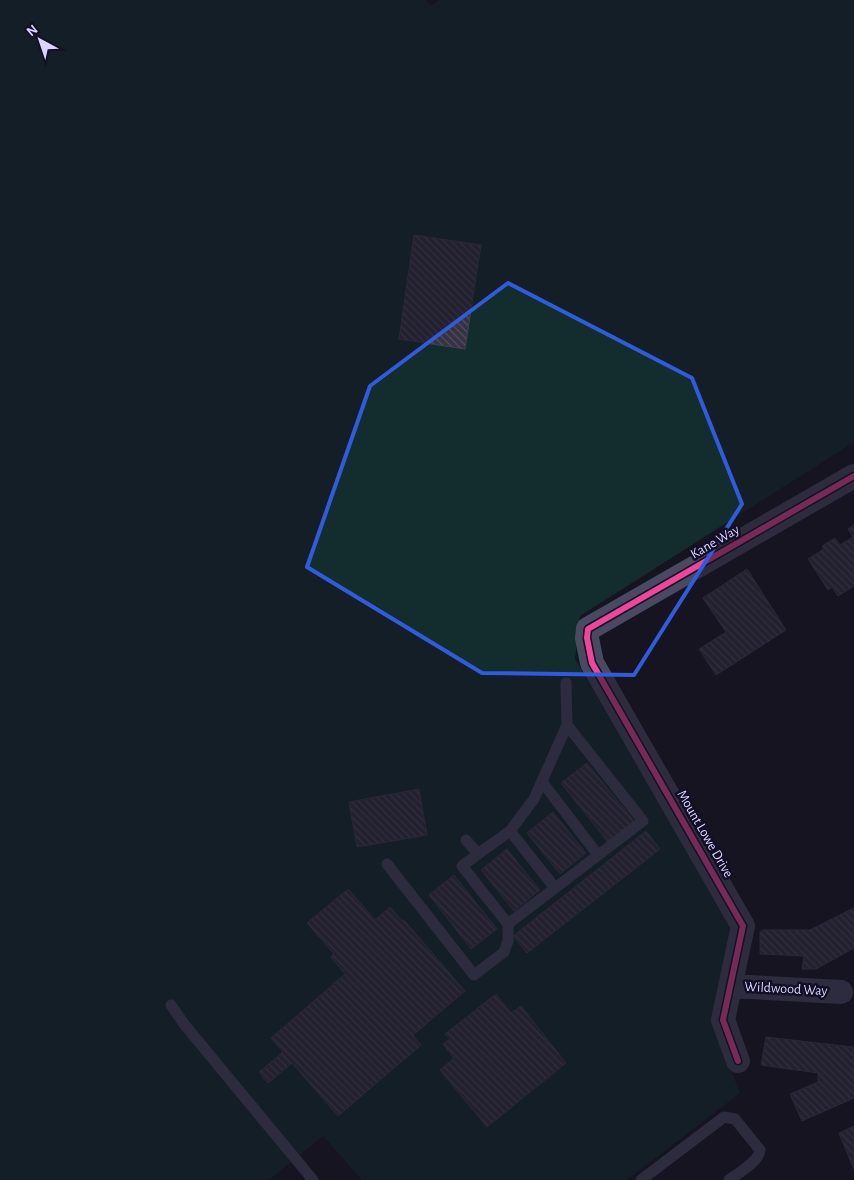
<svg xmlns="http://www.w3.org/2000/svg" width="854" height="1180" viewBox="0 0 854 1180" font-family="'Alegreya Sans',sans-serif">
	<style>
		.grass { fill: #132c2d }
		.building { fill: url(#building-back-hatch); stroke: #433f54 }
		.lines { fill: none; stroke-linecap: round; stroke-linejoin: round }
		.lane { stroke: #4a4962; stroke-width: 11 }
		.street { stroke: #4a4962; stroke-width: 24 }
		.cycleway-casing { stroke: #130f26; stroke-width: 9 }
		.cycleway { stroke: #ed469a; stroke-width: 6 }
		.marked { fill: none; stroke: #305bdc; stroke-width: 4; stroke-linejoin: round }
		.labels { text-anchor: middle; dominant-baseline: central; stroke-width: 5; stroke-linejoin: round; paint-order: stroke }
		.street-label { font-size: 14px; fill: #d9d4ff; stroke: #130f26 }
	</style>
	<defs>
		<pattern id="building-back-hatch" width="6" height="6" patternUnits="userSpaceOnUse" patternTransform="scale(1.25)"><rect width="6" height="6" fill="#343243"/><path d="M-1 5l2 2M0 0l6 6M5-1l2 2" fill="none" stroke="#514f5f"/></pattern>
	</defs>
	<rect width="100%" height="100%" fill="#161421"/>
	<path class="grass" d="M 0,0 L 426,0 L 431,6 L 439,0 L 854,0 L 854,442 L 580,616 L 575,659 L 731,926 L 711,1021 L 740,1093 L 627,1180 L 362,1180 L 323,1136 L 269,1180 L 0,1180 Z"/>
	<path class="building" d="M 414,235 L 481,245 L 465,349 L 399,339 Z
		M 854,525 L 854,586 L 838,596 L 832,587 L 828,590 L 808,559 L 824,549 L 822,546 L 835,538 L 840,545 L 853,537 L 848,529 Z
		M 747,569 L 786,630 L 716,675 L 699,649 L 726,632 L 703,598 Z
		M 587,763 L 634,821 L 608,842 L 561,783 Z
		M 419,789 L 427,835 L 357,847 L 349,802 Z
		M 553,812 L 586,853 L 560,874 L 527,833 Z
		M 646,831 L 660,849 L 527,953 L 513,936 Z
		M 507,849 L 540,890 L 514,911 L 481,870 Z
		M 454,875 L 497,929 L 471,949 L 429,895 Z
		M 348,889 L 375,920 L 390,907 L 402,921 L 404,920 L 465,991 L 413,1035 L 421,1045 L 338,1116 L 292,1063 L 268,1083 L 259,1072 L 283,1052 L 271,1038 L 345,974 L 331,957 L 334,954 L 307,923 Z
		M 854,908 L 854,948 L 816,969 L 802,969 L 804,956 L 760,954 L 760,932 L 763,930 L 810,930 Z
		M 496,994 L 511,1013 L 521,1006 L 566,1063 L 487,1127 L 440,1070 L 454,1058 L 443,1044 L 450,1039 L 445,1034 Z
		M 766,1037 L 853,1047 L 854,1098 L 802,1121 L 790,1094 L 818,1082 L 818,1073 L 761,1065 Z
		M 854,1126 L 854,1170 L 839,1133 Z"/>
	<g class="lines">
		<path class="lane" d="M 566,683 L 567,725
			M 543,783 L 598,855
			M 478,854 L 510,831
			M 387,864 L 474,975 L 504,952 L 508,941 L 508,924 L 462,866 L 478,854 L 466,840
			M 508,924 L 643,821 L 567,725 L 534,799 L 510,831 L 555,888
			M 171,1005 L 184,1024 L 313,1180
			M 641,1180 L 724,1117 L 735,1119 L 760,1150 C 759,1162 738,1173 729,1180"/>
		<path class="street" d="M 730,986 L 841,992
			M 738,1061 L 723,1020 L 743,926 L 592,663 L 587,638 L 588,629 L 854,476"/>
		<defs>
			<path id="cycleway" d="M 738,1061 L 723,1020 L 743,926 L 592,663 L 587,638 L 588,629 L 854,476"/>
		</defs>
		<use href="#cycleway" class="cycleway-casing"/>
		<use href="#cycleway" class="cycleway"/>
	</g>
	<path d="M0 0H854V1180H0ZM 508,283 L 692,378 L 742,504 L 634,675 L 482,673 L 307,567 L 370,386 Z" fill="#161421" fill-opacity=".55" fill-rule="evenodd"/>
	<path class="marked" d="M 508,283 L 692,378 L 742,504 L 634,675 L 482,673 L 307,567 L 370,386 Z"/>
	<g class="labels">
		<g class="street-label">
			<text transform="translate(715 542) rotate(-30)">Kane Way</text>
			<text transform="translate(705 834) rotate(60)">Mount Lowe Drive</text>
			<text transform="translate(786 989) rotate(3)">Wildwood Way</text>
		</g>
	</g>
	<g transform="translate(40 40) rotate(320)" stroke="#130f26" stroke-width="4" paint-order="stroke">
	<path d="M0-4L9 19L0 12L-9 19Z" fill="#d9d4ff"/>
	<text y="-8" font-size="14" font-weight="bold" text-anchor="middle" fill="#d9d4ff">N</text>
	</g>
</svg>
